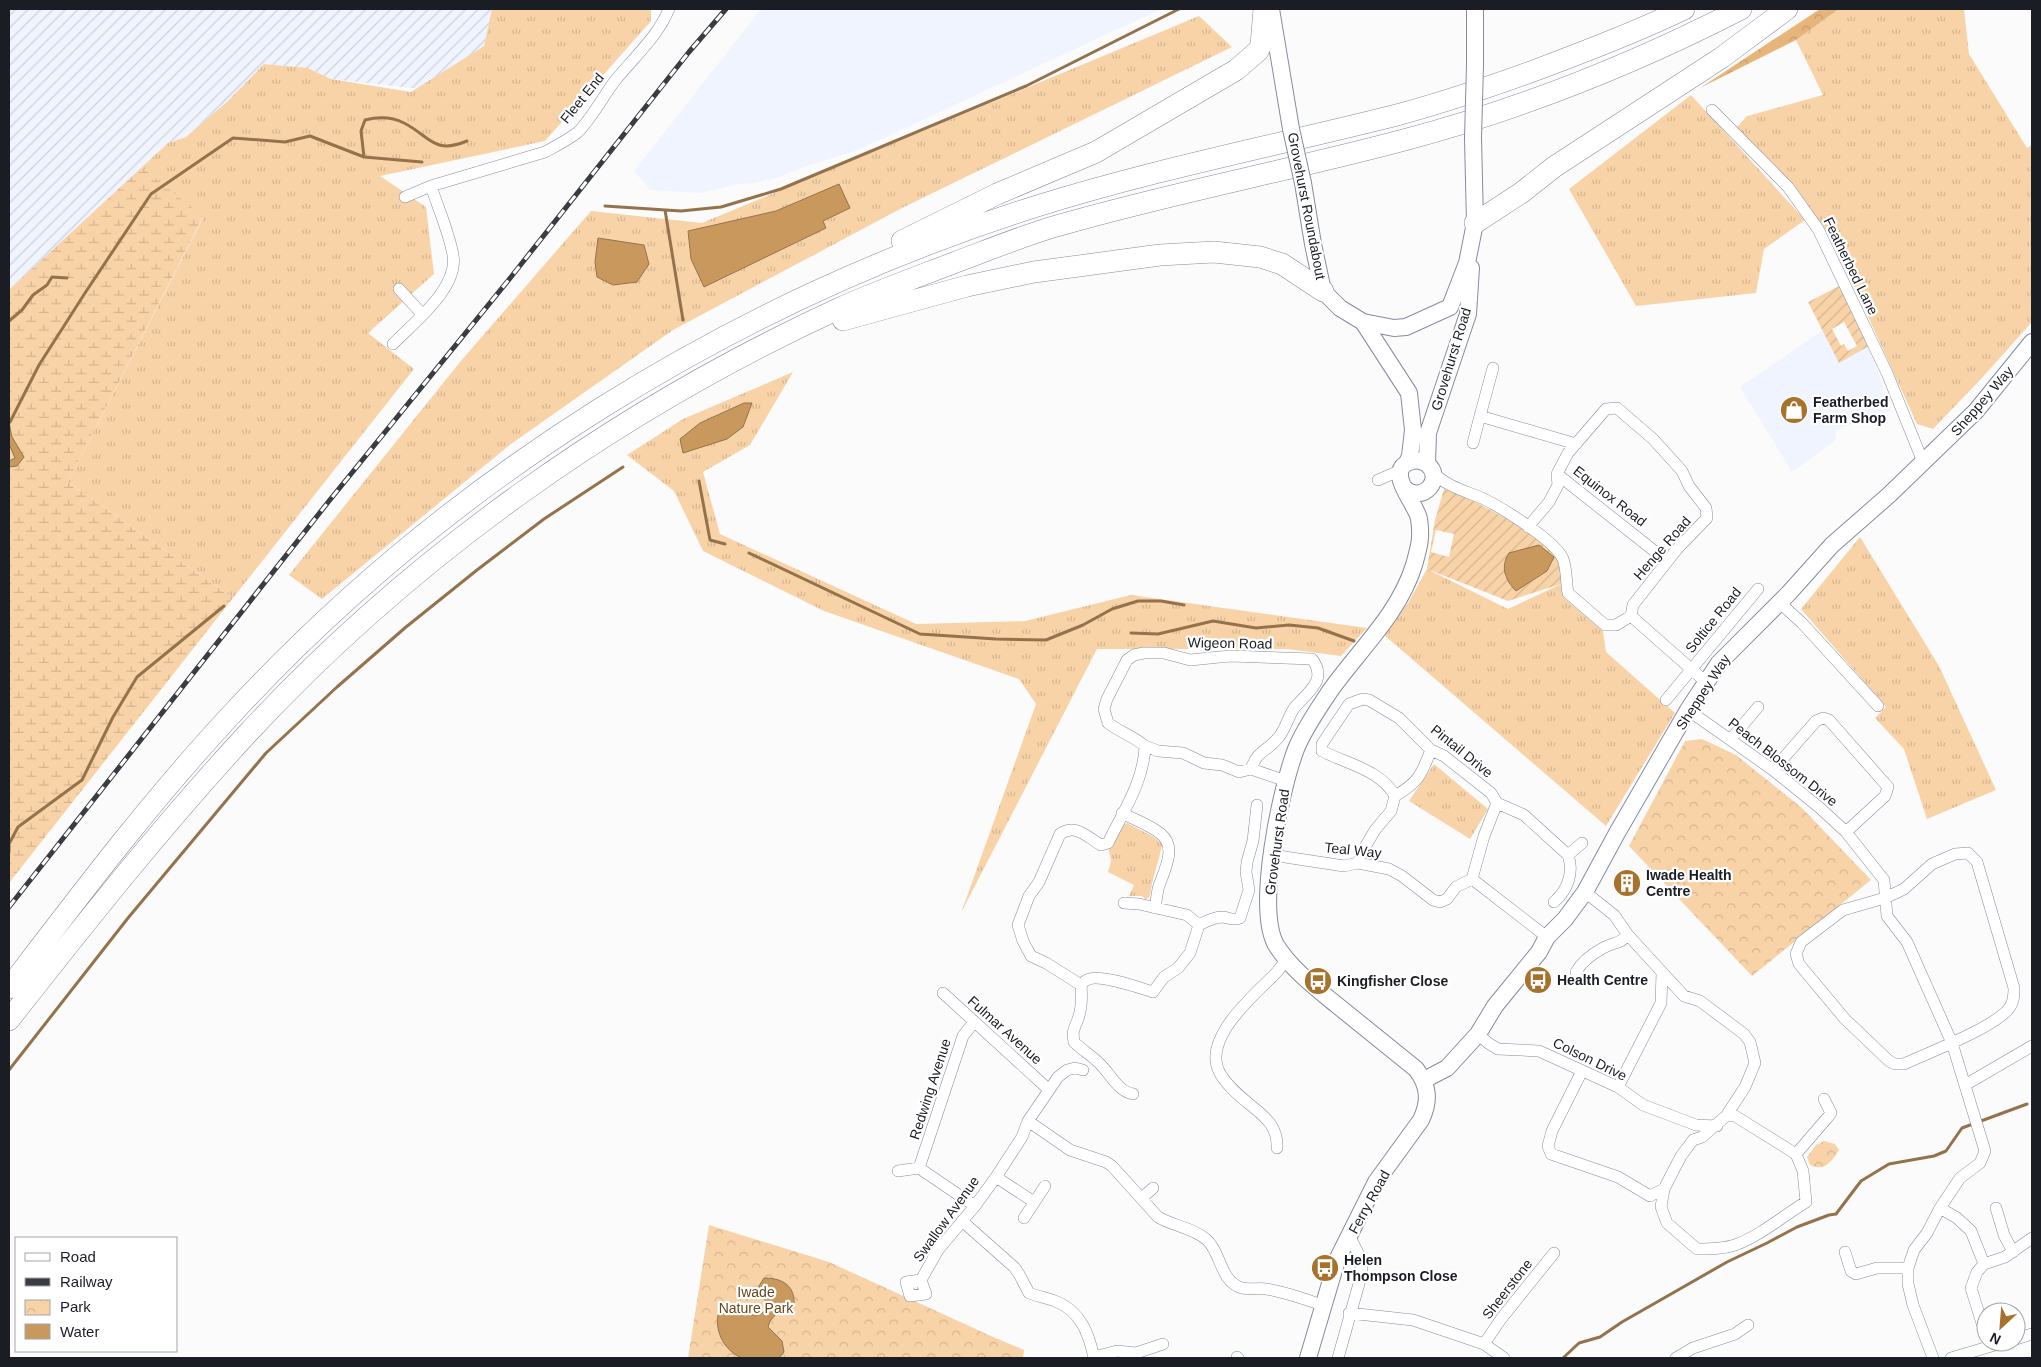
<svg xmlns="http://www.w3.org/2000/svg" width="2041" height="1367" viewBox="0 0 2041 1367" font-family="Helvetica,sans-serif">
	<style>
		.built { fill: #eff4ff }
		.industrial { fill: url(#industrial-furrows) }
		.grass { fill: url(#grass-tufts) }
		.forest { fill: url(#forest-crowns) }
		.wetland { fill: url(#wetland-marsh) }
		.park { fill: url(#park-crowns) }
		.garden { fill: url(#garden-furrows); fill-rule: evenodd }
		.water { fill: #c8985d; stroke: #94734c }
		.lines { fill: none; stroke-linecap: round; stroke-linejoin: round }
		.stream { stroke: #94734c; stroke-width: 3 }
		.street-casing { stroke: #848c9f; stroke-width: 12 }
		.secondary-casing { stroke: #848c9f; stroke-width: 18 }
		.highway-casing { stroke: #848c9f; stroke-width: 22 }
		.street { stroke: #fff; stroke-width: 11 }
		.secondary { stroke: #fff; stroke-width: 16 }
		.highway { stroke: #fff; stroke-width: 21 }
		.rail-casing { stroke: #393c42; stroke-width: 5 }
		.rail { stroke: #fff; stroke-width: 3; stroke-dasharray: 9; stroke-linecap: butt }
		.secondary-bridge-casing { stroke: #848c9f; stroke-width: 18; stroke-linecap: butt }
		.secondary-bridge { stroke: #fff; stroke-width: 16 }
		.labels { text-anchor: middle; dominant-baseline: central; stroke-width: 4.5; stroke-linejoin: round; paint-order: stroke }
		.street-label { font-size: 14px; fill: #1a1d24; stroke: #fff }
		.poi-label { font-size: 14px; font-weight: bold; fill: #1a1d24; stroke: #fff; text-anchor: start }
		.park-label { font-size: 14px; fill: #68471a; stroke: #fff }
	</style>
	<defs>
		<pattern id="industrial-furrows" width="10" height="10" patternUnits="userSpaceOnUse" patternTransform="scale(1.25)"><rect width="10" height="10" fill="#eff4ff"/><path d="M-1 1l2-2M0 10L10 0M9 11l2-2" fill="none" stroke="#ccd1da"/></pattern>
		<pattern id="grass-tufts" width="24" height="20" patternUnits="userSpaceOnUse" patternTransform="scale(1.25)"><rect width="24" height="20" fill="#f9d3a8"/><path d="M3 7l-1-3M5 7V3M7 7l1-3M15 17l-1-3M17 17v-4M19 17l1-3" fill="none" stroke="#d5b590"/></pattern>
		<pattern id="forest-crowns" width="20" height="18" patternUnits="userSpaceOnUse" patternTransform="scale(1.25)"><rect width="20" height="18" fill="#e6b57a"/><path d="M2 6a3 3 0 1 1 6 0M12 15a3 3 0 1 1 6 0" fill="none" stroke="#c59b69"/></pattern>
		<pattern id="wetland-marsh" width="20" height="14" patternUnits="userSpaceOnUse" patternTransform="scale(1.25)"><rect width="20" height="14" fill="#f9d3a8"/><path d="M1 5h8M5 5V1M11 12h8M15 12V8" fill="none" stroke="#d5b590"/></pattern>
		<pattern id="park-crowns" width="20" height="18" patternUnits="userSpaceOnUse" patternTransform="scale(1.25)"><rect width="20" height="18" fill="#f9d3a8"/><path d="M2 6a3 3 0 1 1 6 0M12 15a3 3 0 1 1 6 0" fill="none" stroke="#d5b590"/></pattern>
		<pattern id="garden-furrows" width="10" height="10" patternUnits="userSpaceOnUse" patternTransform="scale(1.25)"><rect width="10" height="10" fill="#f9d3a8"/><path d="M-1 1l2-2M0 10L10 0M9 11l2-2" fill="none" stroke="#d5b590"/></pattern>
	</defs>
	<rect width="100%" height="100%" fill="#fbfbfb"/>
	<path class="built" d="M 761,9 L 1161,9 L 858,150 L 798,169 L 777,178 L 754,183 L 738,184 L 702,193 L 650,190 L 634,171 Z
		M 1823,330 L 1839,362 L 1869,346 L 1891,411 L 1836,430 L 1835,441 L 1792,472 L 1740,387 Z"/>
	<path class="industrial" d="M 9,9 L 629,9 L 430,90 L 331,79 L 308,68 L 264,64 L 228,101 L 186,137 L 168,143 L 9,290 Z"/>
	<path class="grass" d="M 492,9 L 651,9 L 651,21 L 545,141 L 380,176 L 426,207 L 434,274 L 368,333 L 414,369 L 233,598 L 68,482 L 203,218 L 142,167 L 168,143 L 186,137 L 228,101 L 264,64 L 308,68 L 331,79 L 411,92 L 484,46 Z
		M 1839,9 L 1964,9 L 1969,54 L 2027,148 L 2032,145 L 2032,322 L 1981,379 L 1933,429 L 1917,424 L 1834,242 L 1794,185 L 1736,128 L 1747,116 L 1823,95 L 1796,40 Z
		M 1199,16 L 1232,47 L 902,208 L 673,330 L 511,444 L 322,599 L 289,575 L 460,362 L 591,211 L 702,223 Z
		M 1691,95 L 1805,220 L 1764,249 L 1756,293 L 1636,306 L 1569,189 Z
		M 793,372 L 750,445 L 703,472 L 720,534 L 916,624 L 1025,621 L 1131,595 L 1367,628 L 1341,656 L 1287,649 L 1097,649 L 961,913 L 1036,704 L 1019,679 L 824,611 L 703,551 L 674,491 L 627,455 L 683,419 Z
		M 1860,537 L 1939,666 L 1996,790 L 1927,819 L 1904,749 L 1875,718 L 1886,707 L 1801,609 Z
		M 1427,569 L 1508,609 L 1561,584 L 1563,597 L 1603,631 L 1606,652 L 1675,713 L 1606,826 L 1384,635 L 1408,603 Z
		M 1434,764 L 1488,809 L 1470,839 L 1409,801 Z
		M 1127,823 L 1154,837 L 1162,844 C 1159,862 1152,878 1150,896 L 1146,900 L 1142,896 L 1129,896 L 1134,885 L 1108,872 L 1111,861 L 1108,846 L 1121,825 Z"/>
	<path class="forest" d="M 1820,9 L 1839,9 L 1796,40 L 1700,88 Z"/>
	<path class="wetland" d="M 142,167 L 203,217 L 68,482 L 233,598 L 9,883 L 9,290 Z"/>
	<path class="park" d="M 1702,739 L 1736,755 L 1802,808 L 1871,880 L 1752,976 L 1629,846 L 1685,741 Z
		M 1824,1141 L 1835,1144 L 1839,1150 C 1832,1161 1825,1172 1810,1165 L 1807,1157 L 1816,1145 Z
		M 709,1225 L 829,1262 L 991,1336 L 1024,1350 L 1023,1358 L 688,1358 Z"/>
	<path class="garden" d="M 1843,284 L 1869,346 L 1839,363 L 1808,302 ZM 1844,322 L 1857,346 L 1848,351 L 1844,344 L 1841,346 L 1832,329 Z
		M 1444,489 L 1474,501 L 1522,527 L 1551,547 L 1561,565 L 1561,584 L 1508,601 L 1427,569 L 1435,520 ZM 1436,530 L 1454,534 L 1449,557 L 1431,552 ZM 1547,571 L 1516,591 L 1504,575 Z"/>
	<path class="water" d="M 839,184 L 850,208 L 823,221 L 826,228 L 704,287 L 691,259 L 688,231 L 776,211 Z
		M 598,238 L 644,245 L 649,264 L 637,282 L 613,285 L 597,277 L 595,262 Z
		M 744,403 L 752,403 L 743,427 L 727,439 L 683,453 L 680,439 L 700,423 Z
		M 9,423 L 12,437 L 24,457 L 17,466 L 9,467 L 9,461 L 15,458 L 9,444 Z
		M 1539,545 L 1554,557 L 1547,571 L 1516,591 C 1505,580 1500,567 1509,553 Z
		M 764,1278 C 783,1278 796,1286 794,1307 L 790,1312 L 776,1314 L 770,1321 L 768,1327 L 782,1341 L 784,1352 L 779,1358 C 768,1358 752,1361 742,1358 C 725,1351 715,1333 718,1315 L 728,1307 L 738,1308 L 755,1316 C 776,1310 763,1300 759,1286 Z"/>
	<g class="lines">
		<path class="stream" d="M 364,157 L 361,131 L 365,120 C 377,117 392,117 404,123 C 430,136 433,155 467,141
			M 605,206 L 681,211 L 721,207 L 781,189 L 1026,86 L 1179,9
			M 665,210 L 683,320
			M 9,321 L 22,310 L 33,295 L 47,285 L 52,277 L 67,278
			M 10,422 L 39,365 L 85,293 L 151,194 L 233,138 L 285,142 L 310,136 L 364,157 L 422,162
			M 699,481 L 710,540 L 725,544
			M 749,553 L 920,634 L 996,639 L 1046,640 L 1083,625 L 1112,609 L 1138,601 L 1161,601 L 1184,605
			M 1131,633 L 1158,634 L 1213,621 L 1256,628 L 1289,625 L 1318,628 L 1354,641
			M 9,852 L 9,844 L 18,827 L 82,780 L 113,717 L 137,677 L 224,606
			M 9,1070 L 128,918 L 266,753 L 337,687 L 406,627 L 477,570 L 544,519 L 623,467
			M 1563,1358 L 1579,1343 L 1600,1337 L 1622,1322 L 1727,1262 L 1767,1243 L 1797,1227 L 1829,1215 L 1836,1214 L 1861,1181 L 1889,1164 L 1934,1156 L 1946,1151 L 1962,1128 L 2027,1104"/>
		<defs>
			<path id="street" d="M 1712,110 L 1788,187 L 1818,229 L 1887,373 L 1923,462
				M 405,197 L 431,186 L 545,152 C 556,146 568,140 578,132 C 591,119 603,97 614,82 C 633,58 657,38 669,9
				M 399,289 L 422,314
				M 393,344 C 414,322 459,288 453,255 C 449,232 438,208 431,186
				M 1493,368 L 1480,416 L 1576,444
				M 1473,443 L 1480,416
				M 1433,473 C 1448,487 1466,491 1484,499 C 1502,508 1556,541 1563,559 C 1567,569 1566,583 1568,593 L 1605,625 L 1616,625 L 1631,616 L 1633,605 L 1677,549 L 1707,518 L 1706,508 L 1689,486 L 1682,471 L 1653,439 L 1617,408 L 1606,409 L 1568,453 L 1557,474 L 1558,485 L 1549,502 L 1528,527
				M 1557,474 L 1667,561
				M 1378,480 L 1399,471 L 1403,467
				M 1779,602 L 1802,623 L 1878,706
				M 1631,616 L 1707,683
				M 1666,700 L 1758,589
				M 1688,710 L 1773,770 L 1820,808 L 1846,832 L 1884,880 L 1887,916 L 1907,942 L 1952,1043 L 1985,1151 L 1980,1163 L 1960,1178 L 1940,1208 L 1927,1233 L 1914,1250 L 1908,1268 L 1908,1284 L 1913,1305 L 1933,1358
				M 1731,739 L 1758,707
				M 1145,746 C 1133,736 1120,732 1108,723 L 1104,709 L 1107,699 L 1127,660 L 1134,655 L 1144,653 L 1164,653 L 1190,660 L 1230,656 L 1312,659 C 1328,680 1308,692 1295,707 C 1288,716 1286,729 1278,738 C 1267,752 1258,749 1251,769
				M 1773,770 L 1816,721 L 1823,718 L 1829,720 L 1888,787 L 1885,796 L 1846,832
				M 1395,796 C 1381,770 1347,764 1322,751 L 1322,744 L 1349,704 L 1363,699 L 1369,700 L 1399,718 L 1431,750 L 1444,756 L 1491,793 L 1497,803 L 1524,815 L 1568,855
				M 1122,813 C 1135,820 1150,825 1161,834 C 1178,848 1163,872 1158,889 C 1157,895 1156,902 1155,908
				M 1968,853 L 1977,862 L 2014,988 C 2014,995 2014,1001 2010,1007 C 1998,1026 1928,1053 1904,1064 L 1895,1064 L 1889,1061 L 1845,1019 L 1799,964 L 1796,954 L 1801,942 L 1843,910 L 1885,898 L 1904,889 L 1932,864 L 1955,854 Z
				M 1272,855 L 1344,866 L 1358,863 L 1389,869 L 1402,876 L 1433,900 L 1440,902 L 1447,899 L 1456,887 L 1472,879 L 1484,836 L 1497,803
				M 1358,863 L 1362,852 L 1375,830 L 1391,811 L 1395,796 C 1419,782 1421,775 1431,750
				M 1472,879 L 1547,937
				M 1585,892 L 1614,915 L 1628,935 L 1684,996 L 1700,1001 L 1744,1034 L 1750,1042 L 1755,1063 L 1745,1087 L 1726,1116
				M 1554,902 C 1568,890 1574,872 1568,855 L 1582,843
				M 1124,903 L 1139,904 L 1187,915 L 1199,925 C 1207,921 1214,917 1223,917 C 1230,918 1233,921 1240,918 L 1249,890 L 1246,872 L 1247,862 L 1253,841 L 1257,805
				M 1199,925 L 1190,953 L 1178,968 L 1164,977 L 1153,992 C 1140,988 1098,973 1087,980 C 1084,981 1083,983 1081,985 L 1046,963 L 1031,956 L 1023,941 L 1018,925 L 1029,896 L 1039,882 L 1060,834 C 1076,823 1087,837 1101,845 L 1108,843 C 1123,812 1144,781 1145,746 L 1158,751 L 1183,753 L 1204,763 L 1222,765 L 1239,772 L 1251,769 L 1286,781
				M 1576,972 C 1582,961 1592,954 1603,948 C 1612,943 1622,943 1628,935
				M 1081,985 C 1082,996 1082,1008 1078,1019 C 1074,1030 1072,1030 1074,1042 C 1082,1050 1091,1055 1099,1063 C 1110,1073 1117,1091 1133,1094
				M 943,993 L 1048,1089
				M 974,1022 L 963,1036 L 919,1168 L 975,1206
				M 1478,1034 L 1488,1043 L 1498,1049 L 1539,1051 L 1618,1087 L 1643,1105 L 1696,1125 L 1717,1126
				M 1582,1071 L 1552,1131 L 1548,1146 L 1551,1154 L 1618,1177 L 1650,1196 L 1664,1189
				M 1965,1085 L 2032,1046
				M 1618,1087 L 1661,1003 L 1662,973
				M 1726,1116 L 1735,1116 L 1796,1154 L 1803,1171 L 1806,1202 C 1783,1216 1760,1236 1735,1245 C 1723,1249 1710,1249 1697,1249 L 1667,1223 L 1661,1207 L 1664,1189 L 1681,1156 L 1693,1140 L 1702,1137 Z
				M 1028,1121 L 1070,1150 L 1106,1162 L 1112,1166 L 1158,1217 C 1173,1226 1194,1228 1207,1240 C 1221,1253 1220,1279 1239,1287 C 1248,1291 1258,1287 1266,1289 C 1285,1292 1304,1299 1322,1305
				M 1277,1148 C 1278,1129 1268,1119 1254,1108 C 1242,1098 1229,1088 1221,1075 C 1199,1041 1253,996 1274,975 C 1279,970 1282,965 1286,960
				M 1796,1154 L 1828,1117 L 1831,1113 L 1824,1099
				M 898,1171 L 919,1168
				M 996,1177 L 1034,1202
				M 1142,1198 L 1153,1188
				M 1940,1208 L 1957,1218 L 1971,1231 L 1984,1264
				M 1996,1208 L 2004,1235 L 2013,1252
				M 1024,1218 L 1045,1186
				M 962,1221 L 1014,1267 L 1019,1274 L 1029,1293 C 1037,1296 1047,1298 1055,1301 C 1081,1311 1089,1334 1094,1358
				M 1845,1252 L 1851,1271 L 1856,1274 L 1877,1268 L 1908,1268
				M 921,1280 L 938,1250 L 975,1206 L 996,1177 L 1022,1137 L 1028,1121 L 1058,1077 L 1067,1070 L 1075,1068 L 1083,1070
				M 921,1280 L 926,1294 L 910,1296 L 906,1282 Z
				M 1349,1313 L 1413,1320 L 1484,1344 L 1504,1358
				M 1986,1336 L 1971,1288 L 1977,1272 L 1984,1264 L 2005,1257 L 2032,1238
				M 2016,1339 L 2032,1334
				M 1484,1344 L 1501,1319 L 1554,1253
				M 1094,1357 L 1117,1351 L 1136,1353 L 1163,1344
				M 1237,1357 L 1238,1358
				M 1338,1358 L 1362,1273 L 1361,1259 L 1350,1237
				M 1676,1358 L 1693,1348 L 1735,1334 L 1748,1325
				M 1951,1358 L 2005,1342"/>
			<path id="secondary" d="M 1271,9 L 1291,129
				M 1475,9 L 1475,65
				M 1303,183 L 1313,244 L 1323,291 L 1340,308 L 1363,322 L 1394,328 L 1406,327 L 1450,307 L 1467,263 L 1475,223 L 1473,138
				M 1363,322 L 1409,393 L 1413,430 L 1410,456 L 1407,463
				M 1427,464 L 1428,433 L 1468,314 L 1471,268
				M 1424,1080 L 1447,1068 L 1478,1034 L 1495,1006 L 1539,952 L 1547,937 L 1565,919 L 1585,892 L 1617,833 L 1688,710 L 1719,663 L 1788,594 L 1832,545 L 1889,495 L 1976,411 L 2032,342
				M 1308,1358 L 1337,1260 L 1376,1182 L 1421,1120 C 1430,1101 1429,1086 1416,1069 C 1390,1048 1364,1027 1338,1006 C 1316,988 1291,969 1276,945 C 1255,908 1281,788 1296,749 C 1304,729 1318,709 1330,691 C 1359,650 1399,614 1414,565 C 1419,547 1422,538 1419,519 C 1417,504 1382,470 1412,461 C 1417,460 1423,461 1427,464 C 1445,478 1423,505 1404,488"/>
			<path id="highway" d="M 1475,223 L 1521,193 L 1554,167 L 1721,58 L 1787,9
				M 902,241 L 997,194 L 1096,152 L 1236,70 L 1258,51 L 1261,45 L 1264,9
				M 843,320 L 967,286 L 1034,272 L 1160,255 L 1214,252 L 1260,257 L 1282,264 L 1323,291
				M 9,988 C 80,895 150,802 230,716 C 447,480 729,304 1034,207 C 1152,170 1273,146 1393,116 C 1442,103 1489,87 1536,70 C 1586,51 1636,32 1684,9
				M 9,1020 C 86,922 163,825 247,734 C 413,555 618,410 840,308 C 878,291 917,277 956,262 C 988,250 1020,237 1053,227 C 1169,193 1288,171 1404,140 C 1521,109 1634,64 1741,9"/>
		</defs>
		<use href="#street" class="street-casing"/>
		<use href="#secondary" class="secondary-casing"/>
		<use href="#highway" class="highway-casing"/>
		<use href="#street" class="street"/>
		<use href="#secondary" class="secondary"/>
		<use href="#highway" class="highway"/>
		<defs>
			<path id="rail" d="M 9,907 L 329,501 L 511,277 L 689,52 L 726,9"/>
		</defs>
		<use href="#rail" class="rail-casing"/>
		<use href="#rail" class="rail"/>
		<defs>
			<path id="secondary-bridge" d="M 1291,129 L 1303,183
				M 1473,138 L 1475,65"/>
		</defs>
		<use href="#secondary-bridge" class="secondary-bridge-casing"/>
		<use href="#secondary-bridge" class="secondary-bridge"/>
	</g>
	<defs>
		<symbol id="shop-disc" viewBox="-11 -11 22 22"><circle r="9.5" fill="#a7732c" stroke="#fff"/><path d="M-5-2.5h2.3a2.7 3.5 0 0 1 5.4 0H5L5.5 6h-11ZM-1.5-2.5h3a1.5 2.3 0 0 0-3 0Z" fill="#fff"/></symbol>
		<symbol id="building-disc" viewBox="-11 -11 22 22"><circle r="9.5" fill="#a7732c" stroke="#fff"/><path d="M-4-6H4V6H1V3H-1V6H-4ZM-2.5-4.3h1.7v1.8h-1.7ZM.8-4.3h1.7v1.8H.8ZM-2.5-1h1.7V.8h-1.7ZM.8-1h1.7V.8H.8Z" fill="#fff"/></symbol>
		<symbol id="bus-disc" viewBox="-11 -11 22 22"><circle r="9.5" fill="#a7732c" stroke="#fff"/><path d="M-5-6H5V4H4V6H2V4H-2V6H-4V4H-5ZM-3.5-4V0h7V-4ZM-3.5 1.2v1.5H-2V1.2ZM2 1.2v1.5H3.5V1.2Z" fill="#fff"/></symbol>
	</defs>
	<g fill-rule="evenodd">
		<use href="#shop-disc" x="1778" y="394" width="32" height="32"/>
		<use href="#building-disc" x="1611" y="867" width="32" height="32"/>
		<use href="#bus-disc" x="1522" y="964" width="32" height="32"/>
		<use href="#bus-disc" x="1302" y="965" width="32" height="32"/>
		<use href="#bus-disc" x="1309" y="1252" width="32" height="32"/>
	</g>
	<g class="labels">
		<g class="street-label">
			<text transform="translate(582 98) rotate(-51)">Fleet End</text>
			<text transform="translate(1307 206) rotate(79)">Grovehurst Roundabout</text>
			<text transform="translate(1851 266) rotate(64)">Featherbed Lane</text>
			<text transform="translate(1451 359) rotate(-73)">Grovehurst Road</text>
			<text transform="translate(1982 401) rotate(-49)">Sheppey Way</text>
			<text transform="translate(1610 496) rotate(38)">Equinox Road</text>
			<text transform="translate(1662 548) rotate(-49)">Henge Road</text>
			<text transform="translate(1713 620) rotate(-51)">Soltice Road</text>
			<text transform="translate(1230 643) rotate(1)">Wigeon Road</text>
			<text transform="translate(1703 692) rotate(-57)">Sheppey Way</text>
			<text transform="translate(1462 751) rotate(39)">Pintail Drive</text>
			<text transform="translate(1783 762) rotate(38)">Peach Blossom Drive</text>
			<text transform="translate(1277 842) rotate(-82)">Grovehurst Road</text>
			<text transform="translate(1353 850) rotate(6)">Teal Way</text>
			<text transform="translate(1005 1030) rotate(42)">Fulmar Avenue</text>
			<text transform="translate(1590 1059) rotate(26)">Colson Drive</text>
			<text transform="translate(930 1089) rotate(-72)">Redwing Avenue</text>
			<text transform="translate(1369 1202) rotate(-61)">Ferry Road</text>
			<text transform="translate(946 1219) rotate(-54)">Swallow Avenue</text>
			<text transform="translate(1507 1289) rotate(-52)">Sheerstone</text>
		</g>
		<g class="poi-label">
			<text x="1813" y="402">Featherbed<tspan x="1813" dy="16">Farm Shop</tspan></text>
			<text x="1646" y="875">Iwade Health<tspan x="1646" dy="16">Centre</tspan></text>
			<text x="1557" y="980">Health Centre</text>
			<text x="1337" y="981">Kingfisher Close</text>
			<text x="1344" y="1260">Helen<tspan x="1344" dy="16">Thompson Close</tspan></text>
		</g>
		<g class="park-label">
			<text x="756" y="1292">Iwade<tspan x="756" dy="16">Nature Park</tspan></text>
		</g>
	</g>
	<rect width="2041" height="1367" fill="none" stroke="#1a1d24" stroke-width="20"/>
	<rect x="15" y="1237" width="162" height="115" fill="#ffffff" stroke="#a3a5a7"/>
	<rect x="25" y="1253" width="25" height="8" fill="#ffffff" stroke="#a3a5a7"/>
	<text x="60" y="1262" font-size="15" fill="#1a1d24">Road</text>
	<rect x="25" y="1278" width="25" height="8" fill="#393c42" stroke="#a3a5a7"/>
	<text x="60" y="1287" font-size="15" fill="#1a1d24">Railway</text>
	<rect x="25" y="1300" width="25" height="15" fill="url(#park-crowns)" stroke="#a3a5a7"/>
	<text x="60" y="1312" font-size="15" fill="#1a1d24">Park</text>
	<rect x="25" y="1324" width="25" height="15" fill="#c8985d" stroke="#a3a5a7"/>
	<text x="60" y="1337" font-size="15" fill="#1a1d24">Water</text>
	<g transform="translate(2001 1327) rotate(206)"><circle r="24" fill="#ffffff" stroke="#a3a5a7"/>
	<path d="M0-4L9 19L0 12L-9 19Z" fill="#a7732c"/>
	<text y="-8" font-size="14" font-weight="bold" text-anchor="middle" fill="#1a1d24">N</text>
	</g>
</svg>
